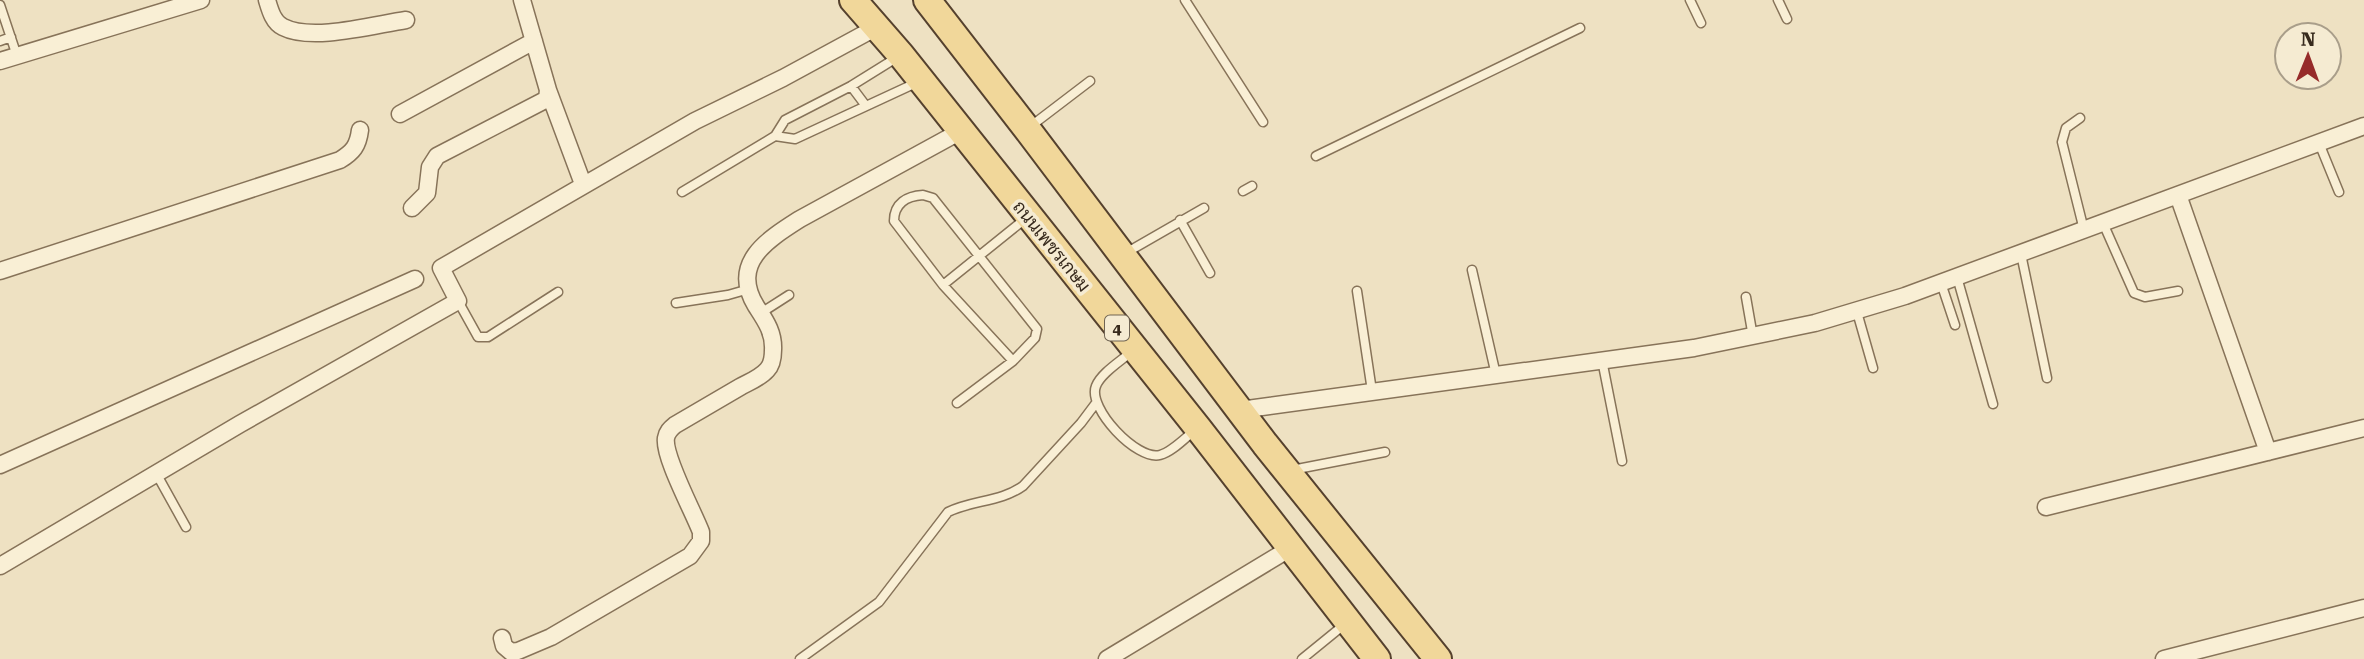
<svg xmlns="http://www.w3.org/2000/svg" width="2364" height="659" viewBox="0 0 2364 659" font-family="'Roboto Serif',Sarabun,serif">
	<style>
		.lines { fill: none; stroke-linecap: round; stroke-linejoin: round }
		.service-casing { stroke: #877359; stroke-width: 11 }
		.minor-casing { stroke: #877359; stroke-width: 19 }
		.primary-casing { stroke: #55412e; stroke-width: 30 }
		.service { stroke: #f9efd5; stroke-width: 8 }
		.minor { stroke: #f9efd5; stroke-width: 16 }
		.primary { stroke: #f1d79a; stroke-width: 26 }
		.labels { text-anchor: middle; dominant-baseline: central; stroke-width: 7; stroke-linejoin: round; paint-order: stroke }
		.shield { fill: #f5ebd2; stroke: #706453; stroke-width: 2 }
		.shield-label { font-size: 16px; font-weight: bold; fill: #372a1d }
		.street-label { font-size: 18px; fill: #372a1d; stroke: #f5ebd2 }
	</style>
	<rect width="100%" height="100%" fill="#eee1c2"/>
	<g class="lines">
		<defs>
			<path id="service" d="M 1185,0 L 1263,122
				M 1690,0 L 1701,23
				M 1778,0 L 1787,19
				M 0,5 L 17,56
				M 0,41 L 11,37
				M 896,58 L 851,86 L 785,120 L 775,136 L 795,139 L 918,82
				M 851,86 L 866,106
				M 2080,118 L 2066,128 L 2062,142 L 2084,230
				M 1031,126 L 1090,81
				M 2319,143 L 2339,192
				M 1316,156 L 1580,28
				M 1243,191 L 1252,186
				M 682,192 L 775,136
				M 923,195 L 933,198 L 1037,329 L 1035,338 L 1013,361 L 943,285 L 894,221 C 894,203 907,196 923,195 Z
				M 1180,220 L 1210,273
				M 2103,223 L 2134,293 L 2145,297 L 2178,291
				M 1124,254 L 1204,208
				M 2021,254 L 2047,378
				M 1472,270 L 1496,375
				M 1957,277 L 1993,404
				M 1941,283 L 1955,325
				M 943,285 L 1025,219
				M 1357,291 L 1372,391
				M 1746,297 L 1753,337
				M 458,301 L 478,337 L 488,337 L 558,292
				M 676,303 L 728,295 L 749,289
				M 1857,312 L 1873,368
				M 761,313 L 789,295
				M 1131,352 C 1121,361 1101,373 1096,386 C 1087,408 1137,461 1160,455 C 1172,452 1185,438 1195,430
				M 1602,360 L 1622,461
				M 957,403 L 1013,361
				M 1292,470 L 1385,452
				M 156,473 L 186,527
				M 800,659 L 879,602 L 948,512 C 972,500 1001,502 1023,486 L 1081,423 L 1096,403
				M 1302,659 L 1345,624"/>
			<path id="minor" d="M 267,0 C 270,10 273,22 283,27 C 312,42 373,25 406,20
				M 0,61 L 201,0
				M 548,90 L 583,184
				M 400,114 L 534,41
				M 2178,195 L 2268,452
				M 412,208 L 427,193 L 430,167 L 437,156 L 547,99 L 548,90 L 522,0
				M 0,271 L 340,160 C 353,152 358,146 360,130
				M 1240,410 L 1694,348 L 1815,323 L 1905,296 L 2364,126
				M 0,465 L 415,279
				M 2046,507 L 2364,428
				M 0,566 L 240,424 L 458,301 L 441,268 L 695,121 L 783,78 L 877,27
				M 502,638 L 504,646 L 511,652 L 518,651 L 551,637 L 690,556 L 701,541 L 701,532 C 693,511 663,456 666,438 C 667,432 670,429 675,425 C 697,412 718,400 740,387 C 749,382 760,378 767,370 C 772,365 773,357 773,350 C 774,332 765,320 756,306 C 730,263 767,240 800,219 L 961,131
				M 1107,659 L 1289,549
				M 2164,659 L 2364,608"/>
			<path id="primary" d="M 853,0 L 901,55 L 1198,428 L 1377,659
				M 927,0 L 1027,129 L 1265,444 L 1438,659"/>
		</defs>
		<use href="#service" class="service-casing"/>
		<use href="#minor" class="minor-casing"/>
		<use href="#primary" class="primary-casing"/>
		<use href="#service" class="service"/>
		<use href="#minor" class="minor"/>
		<use href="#primary" class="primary"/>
	</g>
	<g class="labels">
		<rect class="shield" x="1105" y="315.5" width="24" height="25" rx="5"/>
		<g class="shield-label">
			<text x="1117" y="328">4</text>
		</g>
		<g class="street-label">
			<text transform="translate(1052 246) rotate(51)">ถนนเพชรเกษม</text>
		</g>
	</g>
	<g transform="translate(2308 56) rotate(1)"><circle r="33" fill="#f5ebd2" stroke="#a99e8a" stroke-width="2"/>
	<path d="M0-5L12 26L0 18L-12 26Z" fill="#962b2a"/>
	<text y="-10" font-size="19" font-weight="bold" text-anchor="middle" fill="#372a1d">N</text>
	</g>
</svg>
